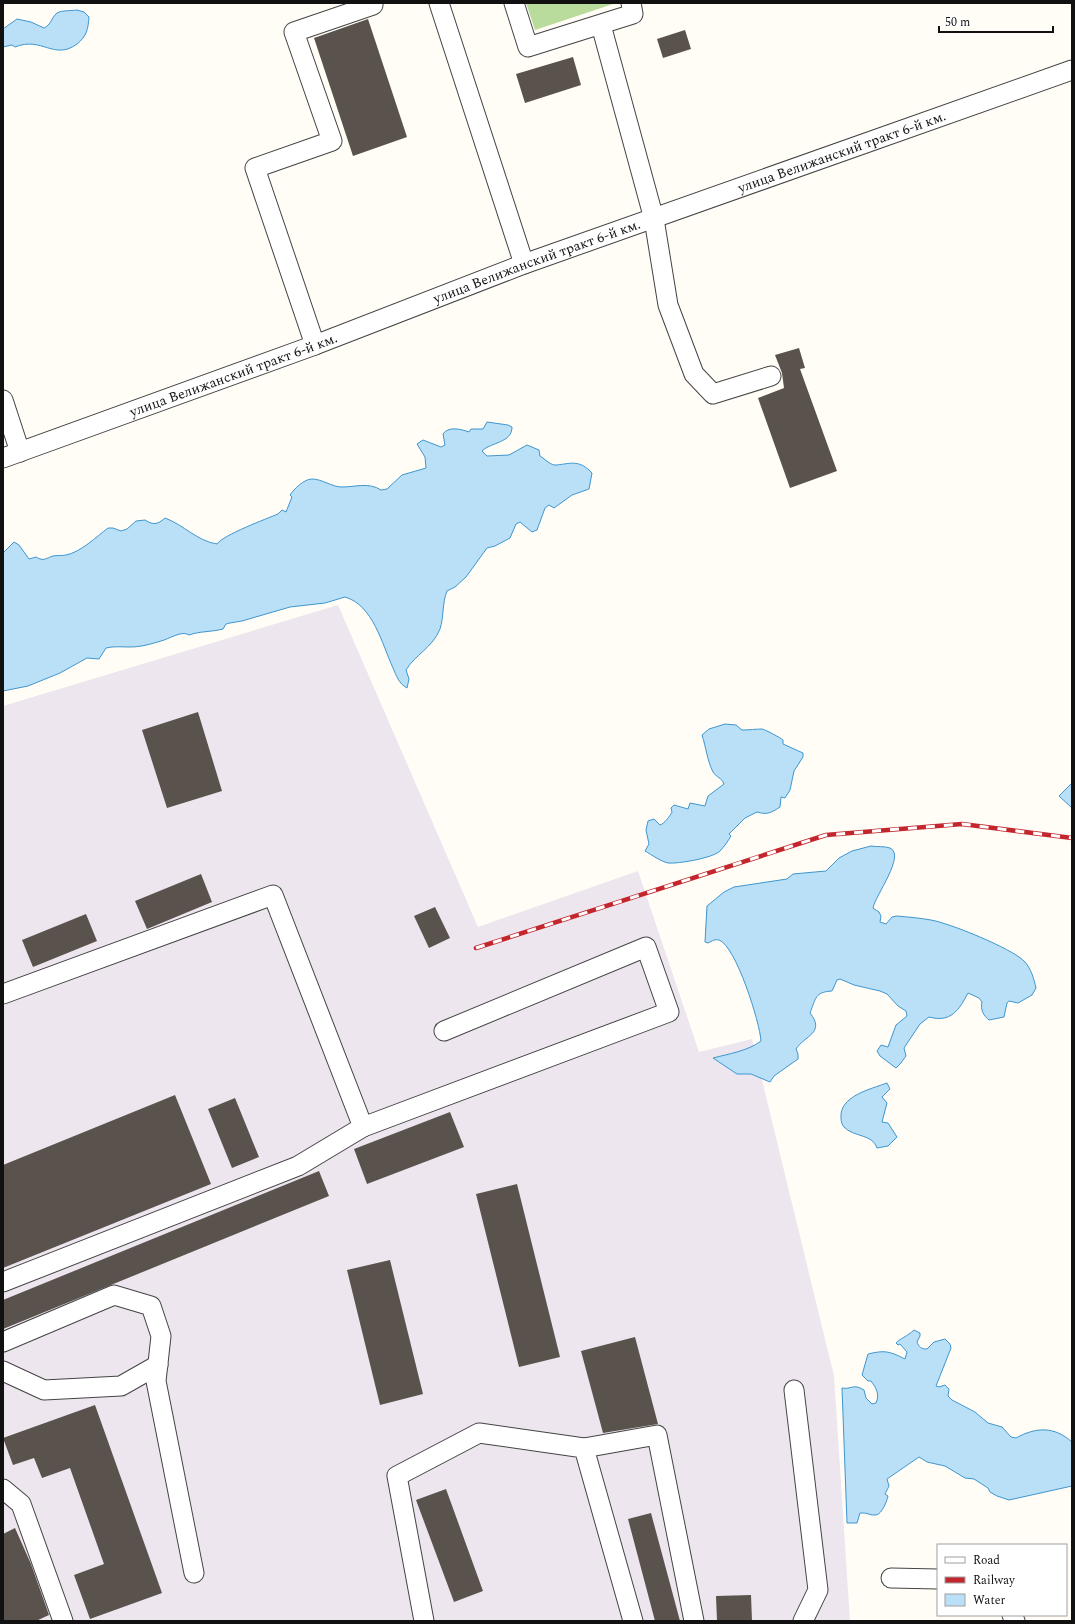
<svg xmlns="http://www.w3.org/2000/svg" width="1075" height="1624" viewBox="0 0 1075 1624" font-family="Spectral,serif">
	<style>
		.industrial { fill: #eee6ef }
		.forest { fill: #b9dc9c }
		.water { fill: #b9e0f7; stroke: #3f96cf }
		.building { fill: #5a524d }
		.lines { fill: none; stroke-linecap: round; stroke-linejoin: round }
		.minor-casing { stroke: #444; stroke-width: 21 }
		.minor { stroke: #fff; stroke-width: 19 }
		.rail-casing { stroke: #c4262e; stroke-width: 4.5 }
		.rail { stroke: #fff; stroke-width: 3; stroke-dasharray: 9; stroke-linecap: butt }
		.labels { text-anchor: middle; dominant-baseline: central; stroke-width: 4; stroke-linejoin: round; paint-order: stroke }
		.street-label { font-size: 14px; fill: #111; stroke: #fff }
	</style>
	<rect width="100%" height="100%" fill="#fffdf5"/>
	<path class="industrial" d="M 338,605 L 478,927 L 638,871 L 699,1052 L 752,1039 L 834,1376 L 850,1621 L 3,1621 L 3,706 Z"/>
	<path class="forest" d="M 526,3 L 616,3 L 535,30 Z"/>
	<path class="water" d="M 77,10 L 84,12 L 89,17 C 88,29 87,36 77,44 C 54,61 42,36 15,47 L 12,45 L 3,47 L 3,29 L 17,19 L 31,22 L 44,28 C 51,25 51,18 57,13 C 62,10 71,11 77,10 Z
		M 487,422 L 508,425 L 512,427 C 512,443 491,442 482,451 L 487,456 L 509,455 L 527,445 L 539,450 L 540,456 C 545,459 551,466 557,465 C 572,463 580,460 592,473 L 589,489 L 572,495 L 554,508 L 549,505 L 545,508 L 537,530 L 532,532 L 520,522 L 516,524 L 510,538 L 495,546 L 487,548 L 466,577 L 455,587 L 447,591 C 442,603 444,617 440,629 C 433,647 415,655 406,670 L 409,679 L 407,688 C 399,684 396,675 393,668 C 382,644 373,605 345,597 L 325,603 L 290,607 L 242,621 L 230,623 L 226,624 L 223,629 C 212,632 200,631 189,635 C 182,630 169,639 161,641 C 151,644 141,647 130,647 C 121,647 114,646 106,648 L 99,659 L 87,658 L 60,673 L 28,686 L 3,691 L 3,553 L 14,542 L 19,545 L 29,559 L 36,557 C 44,562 46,558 53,556 C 57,555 62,556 66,555 C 81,552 96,537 108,528 L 113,528 L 121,531 L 127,529 L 136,521 L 145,520 C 153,525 157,525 165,518 C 184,525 197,541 217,544 C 223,535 266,519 278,514 L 282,510 L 286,512 L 292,497 L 290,495 C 294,489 304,479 312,479 C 322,479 332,487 342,487 C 355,487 369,482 381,490 L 387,489 L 402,475 L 426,468 L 425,457 L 417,444 L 423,440 L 441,447 L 445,445 L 443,434 C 448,426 461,429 469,432 L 471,429 L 483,429 Z
		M 725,724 L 736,725 L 742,730 C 749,730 756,729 762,729 C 764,729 781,738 783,740 L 783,744 L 803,753 L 803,757 L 794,771 L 790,790 L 785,798 L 781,797 L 780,807 C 771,813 767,815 757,812 L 745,818 L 729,834 L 731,836 C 728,841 724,847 720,851 C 713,858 678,864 668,863 C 660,861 652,855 645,851 L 649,844 L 646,830 L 648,821 L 654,819 L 660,825 C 664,824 670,816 672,812 L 671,808 L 674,805 L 688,809 L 690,803 L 705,806 L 708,796 L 724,784 C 722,778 716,777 713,772 C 707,760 706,747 702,735 L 709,729 Z
		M 1072,783 L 1072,808 L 1059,796 Z
		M 871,846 C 876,847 885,846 890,848 C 906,855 875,896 873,908 L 879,912 L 881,916 L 880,922 L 886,924 L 892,917 L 897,916 C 908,917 920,918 931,920 C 949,923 1011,948 1024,961 C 1031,968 1034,979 1036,988 L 1032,995 L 1018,1003 L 1009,1001 L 1007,1003 L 1004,1017 L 989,1020 C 984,1016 980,1010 982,1002 L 979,998 L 968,993 C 959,1010 951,1023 929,1017 L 920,1024 L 904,1048 L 906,1056 L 900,1064 L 896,1068 L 880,1056 L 877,1051 L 881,1045 L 888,1047 L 896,1025 L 907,1016 L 906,1011 L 898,1006 L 887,994 L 880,991 L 854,985 L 840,979 L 837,980 L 832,991 C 815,992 816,998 810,1013 C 826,1033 804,1036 796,1049 L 798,1054 L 798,1059 L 774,1076 L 770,1082 L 751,1074 L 737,1074 L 713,1058 C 728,1054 748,1051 761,1041 C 760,1023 736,946 719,940 C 715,939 712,941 708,943 L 705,942 L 707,906 L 724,892 L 734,887 L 787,879 L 793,874 L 826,871 L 839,858 L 852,851 Z
		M 887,1083 L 890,1089 L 882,1097 L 887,1103 L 882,1122 L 888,1123 L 897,1137 L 888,1146 L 877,1148 C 873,1134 853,1137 844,1127 C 842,1125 841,1121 841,1118 C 839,1096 871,1089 887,1083 Z
		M 914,1330 L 920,1333 L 920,1336 L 917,1342 C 919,1347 921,1349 927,1349 L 934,1342 L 945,1339 L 950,1344 L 951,1348 L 936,1386 L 939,1387 L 945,1385 L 949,1389 L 948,1396 L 952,1400 L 975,1412 L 988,1423 L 1002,1427 L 1011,1437 L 1016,1438 C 1036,1427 1054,1426 1072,1442 L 1072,1486 L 1009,1500 L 997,1496 L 990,1492 L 988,1488 L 974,1479 L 965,1478 L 945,1466 L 927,1462 L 919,1457 L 887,1479 L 889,1486 L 885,1494 L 888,1496 C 887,1501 882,1514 876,1515 C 871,1516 866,1512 860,1513 L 857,1523 L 847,1523 L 842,1388 C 851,1390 853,1383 864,1390 L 866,1398 L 872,1404 L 876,1403 C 880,1394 876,1388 871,1381 L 868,1381 L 862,1375 L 868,1354 C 885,1350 889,1351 905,1359 L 907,1352 L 900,1344 L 898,1345 L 896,1343 C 899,1339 908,1336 914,1330 Z"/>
	<path class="building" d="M 368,19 L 407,137 L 353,156 L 314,38 Z
		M 685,30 L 691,49 L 663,58 L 657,39 Z
		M 573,57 L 581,85 L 525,103 L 516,74 Z
		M 799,348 L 805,368 L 800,369 L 837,471 L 790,488 L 758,398 L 784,388 L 782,373 L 775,355 Z
		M 198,712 L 222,791 L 167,808 L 142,730 Z
		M 201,874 L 212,902 L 147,929 L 135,901 Z
		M 435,907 L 450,938 L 429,948 L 414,916 Z
		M 86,914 L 97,941 L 33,967 L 22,940 Z
		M 175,1095 L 211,1184 L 3,1268 L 3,1165 Z
		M 235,1098 L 259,1157 L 232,1168 L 208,1109 Z
		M 450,1112 L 464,1147 L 367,1184 L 354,1149 Z
		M 319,1171 L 329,1196 L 3,1329 L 3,1300 Z
		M 517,1184 L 560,1357 L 519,1367 L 476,1194 Z
		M 390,1260 L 423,1394 L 380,1405 L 347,1270 Z
		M 635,1337 L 658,1424 L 603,1433 L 581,1351 Z
		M 95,1405 L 162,1593 L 90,1619 L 74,1575 L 104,1564 L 70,1468 L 42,1478 L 34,1458 L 13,1465 L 3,1438 Z
		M 446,1489 L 483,1591 L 454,1602 L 416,1500 Z
		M 651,1513 L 680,1621 L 655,1621 L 628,1519 Z
		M 15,1528 L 31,1564 L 49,1615 L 36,1621 L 3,1621 L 3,1534 Z
		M 751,1595 L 752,1621 L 717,1621 L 716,1596 Z"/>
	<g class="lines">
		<defs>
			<g id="minor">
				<path d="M 439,3 L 524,264"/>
				<path d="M 514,3 L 528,47 L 633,14 L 631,3"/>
				<path d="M 601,25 L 654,219 L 668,305 L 694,374 L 713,394 L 771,376"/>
				<path d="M 315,345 L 255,168 L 332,141 L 294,32 L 373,5 L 372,3"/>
				<path d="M 3,400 L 20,452"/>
				<path id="s1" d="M 3,458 L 315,345 L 524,264 L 1072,70"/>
				<path d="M 3,994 L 273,895 L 363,1127 L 669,1012 L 646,947 L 444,1031"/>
				<path d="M 3,1282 L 298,1166 L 363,1127"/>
				<path d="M 3,1342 L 114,1295 L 151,1306 L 161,1336 L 156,1381 L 194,1573"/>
				<path d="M 3,1371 L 44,1390 L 121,1386 L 158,1365"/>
				<path d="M 794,1390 L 818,1590 L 803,1621"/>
				<path d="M 584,1448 L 657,1435 L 694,1621"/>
				<path d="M 3,1489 L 21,1504 L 63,1621"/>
				<path d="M 891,1578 L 938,1579"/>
				<path d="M 1012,1615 L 1015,1621"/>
				<path d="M 424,1621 L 397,1476 L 479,1433 L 584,1448 L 633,1621"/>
			</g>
		</defs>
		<use href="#minor" class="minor-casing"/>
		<use href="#minor" class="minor"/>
		<defs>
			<path id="rail" d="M 476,948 L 826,835 L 962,824 L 1072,838"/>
		</defs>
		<use href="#rail" class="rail-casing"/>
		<use href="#rail" class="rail"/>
	</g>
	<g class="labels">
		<g class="street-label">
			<text stroke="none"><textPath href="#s1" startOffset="893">улица Велижанский тракт 6-й км.</textPath></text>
			<text stroke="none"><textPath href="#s1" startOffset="569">улица Велижанский тракт 6-й км.</textPath></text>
			<text stroke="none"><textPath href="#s1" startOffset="245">улица Велижанский тракт 6-й км.</textPath></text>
		</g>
	</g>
	<rect width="1075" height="1624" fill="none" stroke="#111111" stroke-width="8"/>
	<rect x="937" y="1544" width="130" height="72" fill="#ffffff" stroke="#a0a0a0"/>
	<rect x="945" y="1557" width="20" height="6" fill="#ffffff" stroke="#a0a0a0"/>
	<text x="973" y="1564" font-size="12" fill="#111111">Road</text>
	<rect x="945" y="1577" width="20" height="6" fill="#c4262e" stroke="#a0a0a0"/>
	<text x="973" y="1584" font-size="12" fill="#111111">Railway</text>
	<rect x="945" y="1594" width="20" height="12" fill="#b9e0f7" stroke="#a0a0a0"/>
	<text x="973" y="1604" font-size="12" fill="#111111">Water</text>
	<path d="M939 26v6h114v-6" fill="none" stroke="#111111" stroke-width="2"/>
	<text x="945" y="26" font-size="12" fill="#111111" stroke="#ffffff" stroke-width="3" paint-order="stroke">50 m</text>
</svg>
